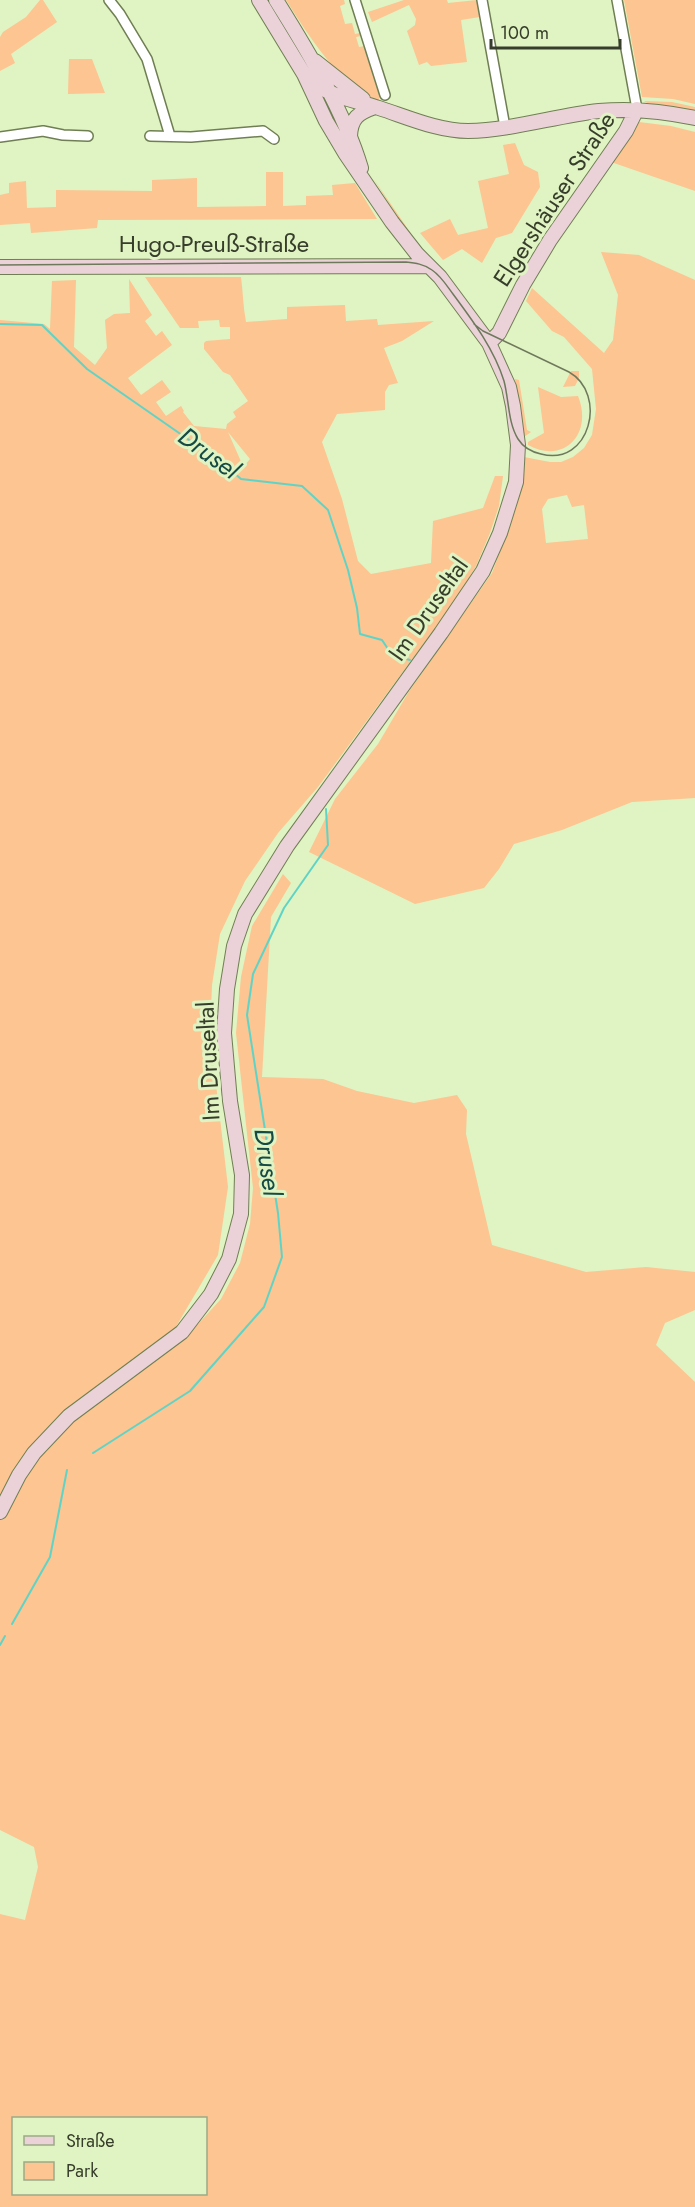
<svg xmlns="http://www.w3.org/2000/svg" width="695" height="2207" viewBox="0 0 695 2207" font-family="Jost,sans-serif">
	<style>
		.green { fill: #fcc591; fill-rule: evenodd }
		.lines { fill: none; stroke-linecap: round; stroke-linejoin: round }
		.stream { stroke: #5fd4c6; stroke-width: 2 }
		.street-casing { stroke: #6f7f53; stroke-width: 12 }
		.secondary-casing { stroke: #6f7f53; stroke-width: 16 }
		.street { stroke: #fff; stroke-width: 9 }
		.secondary { stroke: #ebd2d9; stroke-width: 14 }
		.tram { stroke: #6e795c; stroke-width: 1.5 }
		.labels { text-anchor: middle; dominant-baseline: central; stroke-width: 6; stroke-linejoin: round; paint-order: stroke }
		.street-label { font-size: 24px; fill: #363d2a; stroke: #e0f3c2 }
		.water-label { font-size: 26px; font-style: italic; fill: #164a44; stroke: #e0f3c2 }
	</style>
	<rect width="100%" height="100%" fill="#e0f3c2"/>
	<path class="green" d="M 40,0 L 43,0 L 57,22 L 11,54 L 15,63 L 0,71 L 0,37 L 3,32 L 26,17 Z
		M 286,0 L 344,0 L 345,4 L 340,6 L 345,24 L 352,23 L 355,34 L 360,33 L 361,36 L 356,37 L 359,47 L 365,46 L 381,95 L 378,101 C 335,79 311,39 286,0 Z
		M 404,0 L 447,0 L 448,3 L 477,0 L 480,17 L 461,20 L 467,62 L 431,66 L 427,62 L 419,65 L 407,31 L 415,25 L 416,19 L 409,5 L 372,22 L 368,12 Z
		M 624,0 L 695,0 L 695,104 L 673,99 L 642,97 Z
		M 69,59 L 92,59 L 105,93 L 68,94 Z
		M 644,101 L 672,102 L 695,107 L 695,111 L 647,103 Z
		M 639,122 L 671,126 L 695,132 L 695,191 L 611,162 Z
		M 515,143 L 524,165 L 538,172 L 540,187 L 512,233 L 496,238 L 482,263 L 462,249 L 443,260 L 420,233 L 450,219 L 458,235 L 488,228 L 478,181 L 509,174 L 503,145 Z
		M 266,172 L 283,172 L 283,206 L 306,205 L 306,196 L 333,195 L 332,185 L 355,183 L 377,219 L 98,220 L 97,228 L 31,233 L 30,223 L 0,225 L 0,195 L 9,193 L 9,183 L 26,181 L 27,208 L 56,207 L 56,190 L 152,191 L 152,180 L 197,178 L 197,207 L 266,206 Z
		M 373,178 L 412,235 L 399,219 Z
		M 601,252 L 639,255 L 695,280 L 695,798 L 632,802 L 562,830 L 514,844 L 499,869 L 484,888 L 415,904 L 309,852 L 335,799 L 378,744 L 408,693 L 492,573 L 516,508 L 524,471 L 524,457 L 550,462 L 561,462 L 573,457 L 584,448 L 592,435 L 596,409 L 592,369 L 564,337 L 552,331 L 526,301 L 532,288 L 604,353 L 613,340 L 618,295 ZM 567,495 L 572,507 L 584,505 L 588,539 L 546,543 L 542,509 L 548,499 Z
		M 145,277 L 241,277 C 243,292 243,307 246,322 L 287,319 L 287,307 L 345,305 L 346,321 L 377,319 L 378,325 L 434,321 L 402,341 L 384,348 L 398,383 L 389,385 L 385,392 L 385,410 L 337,414 L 322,442 L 342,499 L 358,561 L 371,574 L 431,563 L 433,521 L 483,508 L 495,476 L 503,476 L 499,506 L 490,533 L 476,566 L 455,601 L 318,787 L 278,833 L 245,881 L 220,934 L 212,985 L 210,1033 L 228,1187 L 218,1255 L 177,1325 L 188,1335 L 221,1299 L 240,1263 L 250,1224 L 253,1188 L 236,1033 L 241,977 L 252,926 L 283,874 L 291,883 L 271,917 L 262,1077 L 323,1079 L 357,1091 L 414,1103 L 457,1095 L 467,1110 L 466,1134 L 492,1245 L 586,1272 L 646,1267 L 695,1272 L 695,1310 L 665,1323 L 656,1345 L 695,1382 L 695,2207 L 0,2207 L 0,1914 L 25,1920 L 38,1867 L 34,1847 L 0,1830 L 0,320 L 44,324 L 50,329 L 52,281 L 76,280 L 74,347 L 95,365 L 107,348 L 105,320 L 114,314 L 130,313 L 129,279 L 152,315 L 145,321 L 156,336 L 162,331 L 172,345 L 128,378 L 141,395 L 162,380 L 171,392 L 156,402 L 166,416 L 181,406 L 184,411 L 183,412 L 194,426 L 226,429 L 227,424 L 236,417 L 233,412 L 248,401 L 230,375 L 223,372 L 204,349 L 204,343 L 206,341 L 230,339 L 230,327 L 220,327 L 219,320 L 198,321 L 199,328 L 180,328 ZM 228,432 L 250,459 L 244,466 L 243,466 ZM 14,2118 L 206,2118 L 206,2194 L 14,2194 Z
		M 571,371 L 579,371 L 579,378 L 575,386 L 563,387 Z
		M 515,379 L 519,380 L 527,430 L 531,432 L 524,437 Z
		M 538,387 L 561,397 L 578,396 C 593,433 565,465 528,445 L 528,442 L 544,433 Z"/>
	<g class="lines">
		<path class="stream" d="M 0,324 L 42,325 L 87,369 L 192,442 L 209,451 L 241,479 L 302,486 L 328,510 L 348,570 L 357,608 L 360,634 L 382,640 L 392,655 L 410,660
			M 93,1453 L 190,1391 L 264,1307 L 282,1257 L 278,1213 L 247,1015 L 253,974 L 284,908 L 328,845 L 326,809
			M 12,1624 L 50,1557 L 67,1470
			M 0,1645 L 5,1636"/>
		<defs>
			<path id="street" d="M 109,0 L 120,14 L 147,59 L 170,136
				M 355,0 L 385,95
				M 482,0 L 505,127
				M 617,0 L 637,109
				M 150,136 L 191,137 L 263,131 L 274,139
				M 0,137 L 43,131 L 63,135 L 88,136"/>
			<path id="secondary" d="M 276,0 C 308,51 344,111 361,168
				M 315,61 L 363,99
				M 308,78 C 331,98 351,99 379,108 C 407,117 438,131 468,131 C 512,130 555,116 599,111 C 632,108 663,111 695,118
				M 350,136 C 351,118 358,113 375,107
				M 0,267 L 428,266
				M 489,343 L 499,333 L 523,285 L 550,240 L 626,131 L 637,109
				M 0,1512 L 19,1475 L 34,1453 L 69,1416 L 182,1332 L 211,1294 L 229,1259 L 241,1214 L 242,1175 L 230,1101 L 224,1033 L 227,989 L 234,946 L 245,914 L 287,846 L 441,633 L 483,571 L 500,533 L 516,482 L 518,445 L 513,406 L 509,387 L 489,343 L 440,277 L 417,254 L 392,222 L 345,153 L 326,121 L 304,74 L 259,0"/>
		</defs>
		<use href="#street" class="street-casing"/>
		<use href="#secondary" class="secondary-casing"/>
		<use href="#street" class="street"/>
		<use href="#secondary" class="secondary"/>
		<path class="tram" d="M 0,265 L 406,262 C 415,263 424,264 432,270 C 441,276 447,286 453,294 C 473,321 494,349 504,381 C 509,400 508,423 518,439 C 523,447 532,452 541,454 C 590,467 608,394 569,372 L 483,331 L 474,324"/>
	</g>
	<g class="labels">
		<g class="street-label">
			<text transform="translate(554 199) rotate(-57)">Elgershäuser Straße</text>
			<text x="214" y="243">Hugo-Preuß-Straße</text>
			<text transform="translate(428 609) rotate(-55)">Im Druseltal</text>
			<text transform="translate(208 1061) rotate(-93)">Im Druseltal</text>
		</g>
		<g class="water-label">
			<text transform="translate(209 453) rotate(36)">Drusel</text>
			<text transform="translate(268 1162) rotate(82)">Drusel</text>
		</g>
	</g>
	<rect x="12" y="2117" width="195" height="78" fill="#e0f3c2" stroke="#9caa85" stroke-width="1.5"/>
	<rect x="24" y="2136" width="30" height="9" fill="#ebd2d9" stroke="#9caa85" stroke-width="1.5"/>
	<text x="66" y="2147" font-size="18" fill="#363d2a">Straße</text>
	<rect x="24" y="2162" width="30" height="18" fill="#fcc591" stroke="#9caa85" stroke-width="1.5"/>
	<text x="66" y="2177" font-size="18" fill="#363d2a">Park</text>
	<path d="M491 39v9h129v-9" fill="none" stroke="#363d2a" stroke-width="3"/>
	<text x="500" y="39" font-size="18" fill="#363d2a" stroke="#e0f3c2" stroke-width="4.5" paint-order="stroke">100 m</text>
</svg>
